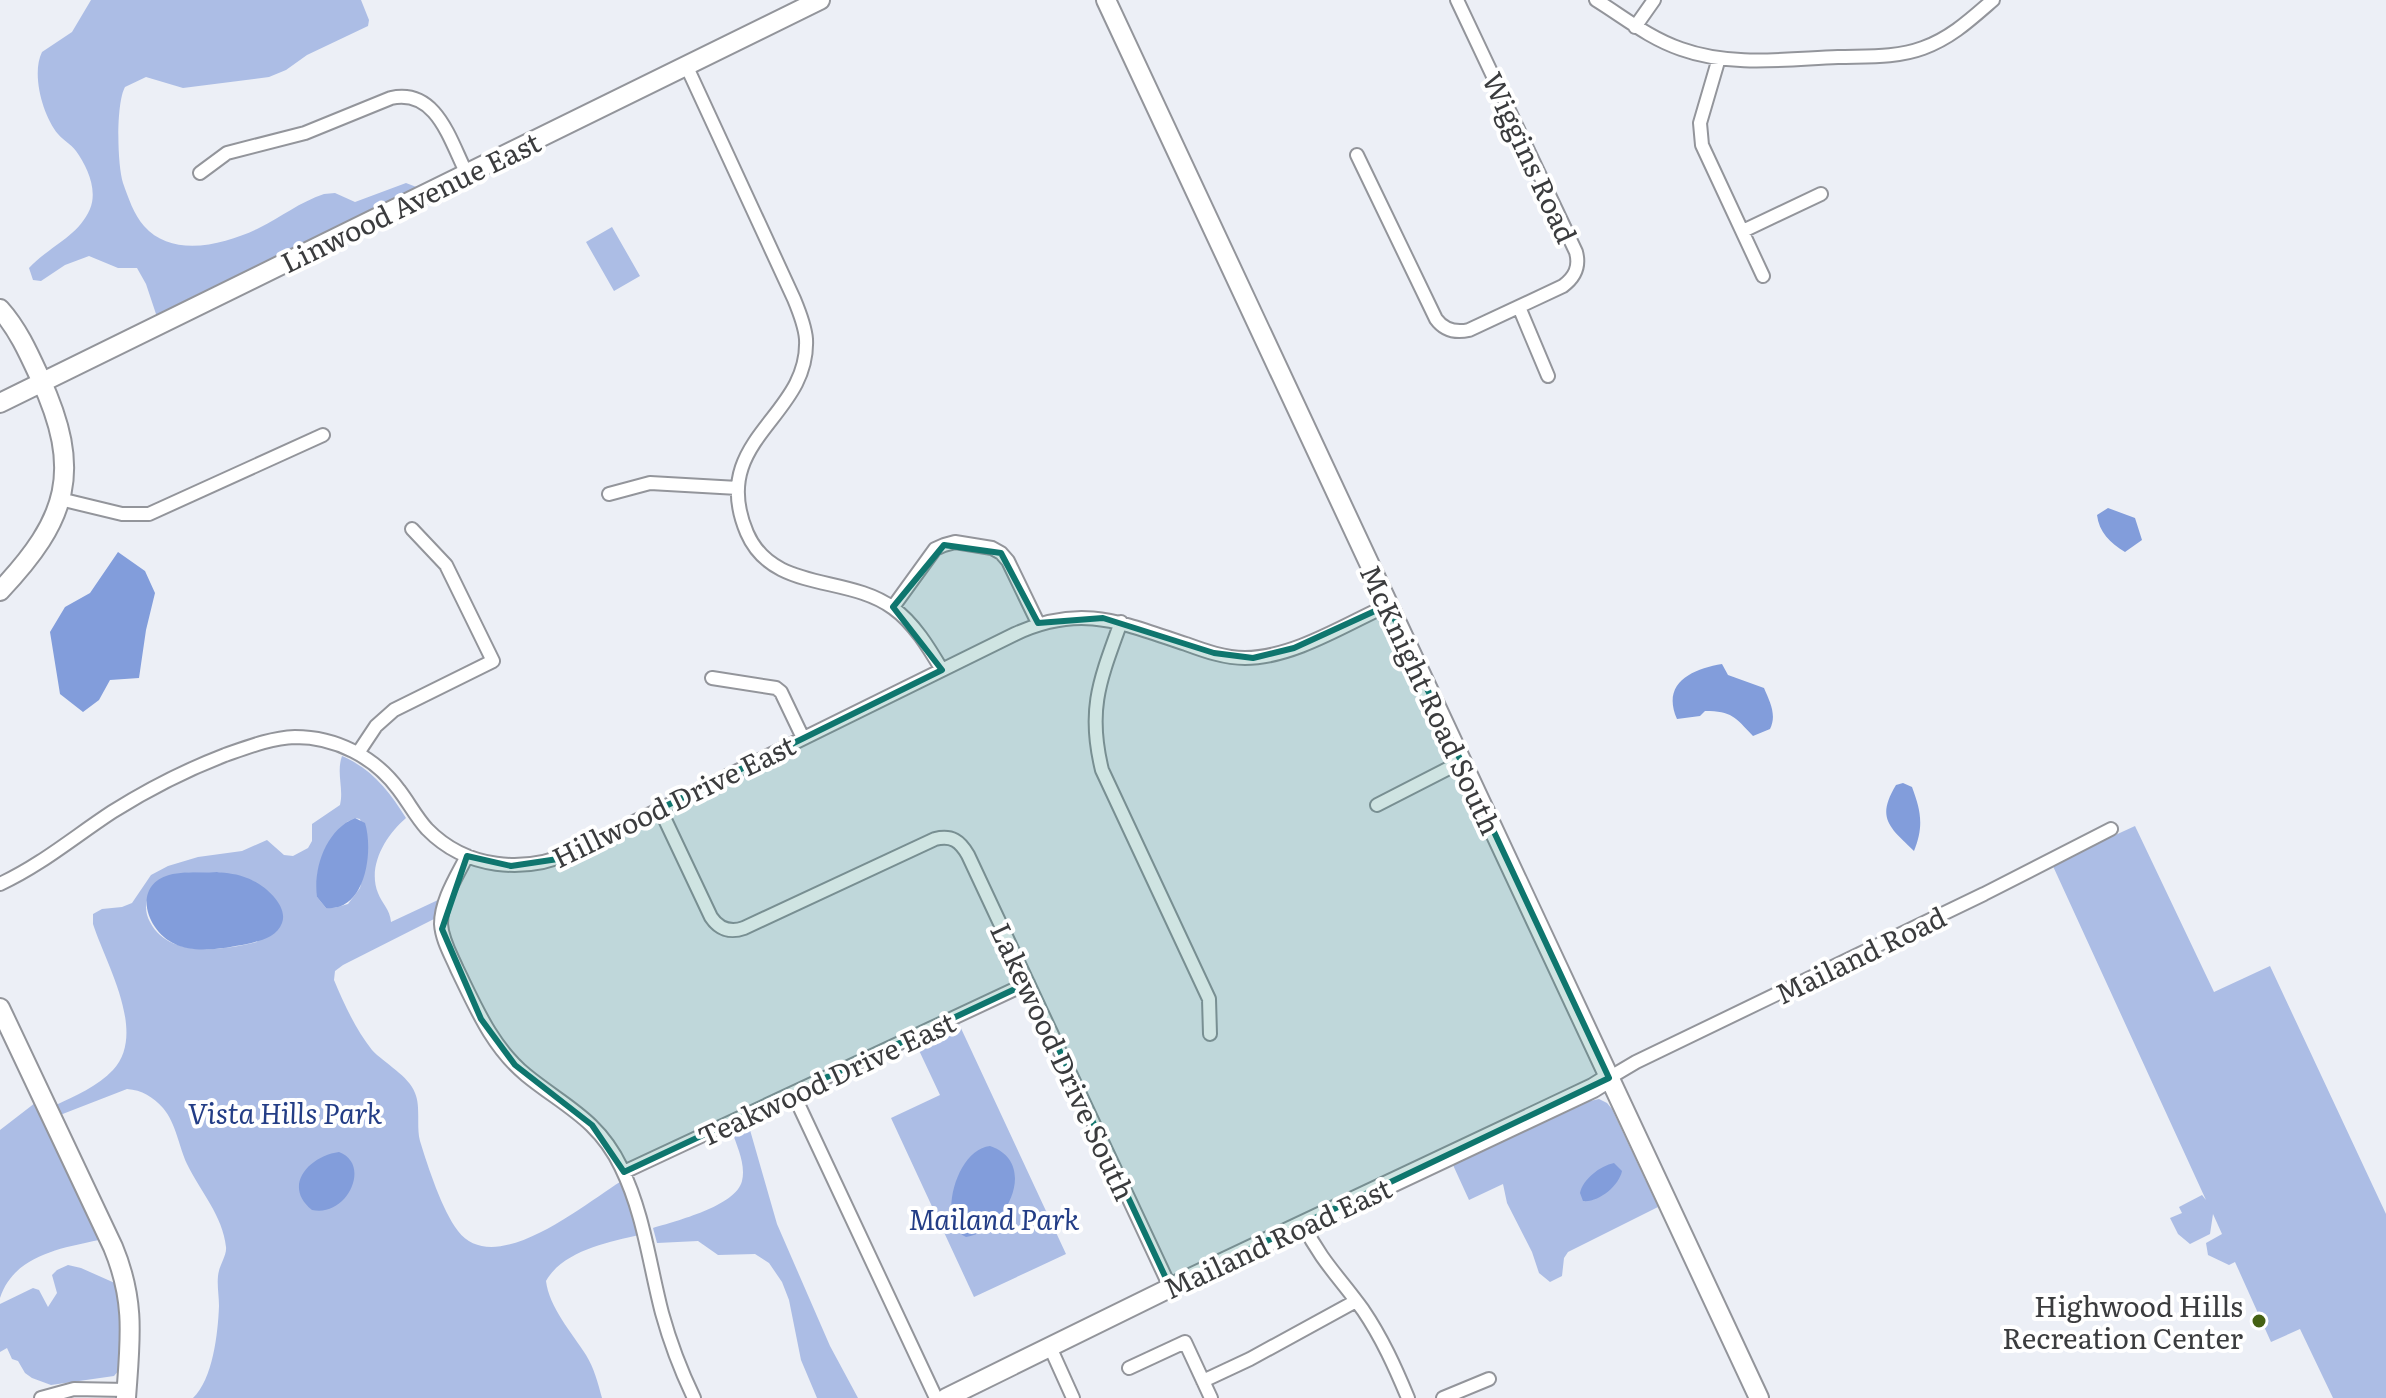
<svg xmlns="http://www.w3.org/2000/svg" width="2386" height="1398" viewBox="0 0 2386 1398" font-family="Literata,serif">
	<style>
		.green { fill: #acbde5; fill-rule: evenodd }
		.water { fill: #829ddb }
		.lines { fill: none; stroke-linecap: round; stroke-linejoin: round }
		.street-casing { stroke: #93959b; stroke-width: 16 }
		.secondary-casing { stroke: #93959b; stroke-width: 22 }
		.street { stroke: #fff; stroke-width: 12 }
		.secondary { stroke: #fff; stroke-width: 18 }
		.marked { fill: #0f766e; fill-opacity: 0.2; stroke: #0f766e; stroke-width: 6; stroke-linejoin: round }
		.poi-dot { fill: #456113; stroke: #fff; stroke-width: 3 }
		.labels { text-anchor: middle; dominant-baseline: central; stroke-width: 8; stroke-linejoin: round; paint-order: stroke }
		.street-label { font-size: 28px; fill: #3b3c3e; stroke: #fff }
		.park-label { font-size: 28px; font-style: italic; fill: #233d86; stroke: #fff }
		.poi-label { font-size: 28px; fill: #3b3c3e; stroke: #fff; text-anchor: end }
	</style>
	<rect width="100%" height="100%" fill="#eceff6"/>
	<path class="green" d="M 91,0 L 361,0 L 369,20 L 368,26 L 307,55 L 286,70 L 269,77 L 183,88 L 146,77 L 125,87 C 116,103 117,164 123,183 C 128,197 134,215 144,226 C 173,259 226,244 259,228 C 281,217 300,202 324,194 L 335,193 L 355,202 L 406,183 L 419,188 L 157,317 L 146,284 L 137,268 L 118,268 L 89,256 L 65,265 L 41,281 L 33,280 L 29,268 C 48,247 78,237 90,209 C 98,190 87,166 76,151 C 71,144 63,140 58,134 C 43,116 31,74 42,52 L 72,32 Z
		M 612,227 L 640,276 L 614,291 L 586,242 Z
		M 342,756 C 372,769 389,791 406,818 C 386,835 367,866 378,893 C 382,904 390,909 391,922 L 438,900 L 434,919 L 343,965 L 335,971 L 334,980 C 344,1004 356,1030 372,1050 C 384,1063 409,1076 415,1093 C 421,1107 416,1126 420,1141 C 428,1167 442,1210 458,1231 C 495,1280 587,1202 620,1182 L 622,1187 L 639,1235 C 608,1242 563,1251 546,1281 C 549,1307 572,1333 586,1355 C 594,1368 598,1383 602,1398 L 193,1398 C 213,1379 218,1333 219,1306 C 219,1296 217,1286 218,1276 C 219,1265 227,1256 226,1247 C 223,1216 200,1191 187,1164 C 179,1147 176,1123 163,1108 C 153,1097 142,1090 127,1089 L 60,1115 L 56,1105 C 75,1096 98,1086 113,1070 C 148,1033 105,962 93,924 L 93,914 L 102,909 L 122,907 L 132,903 L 151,875 L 168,866 L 198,857 L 242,851 L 267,840 L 284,855 L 293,856 L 308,848 L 312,841 L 312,824 L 340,805 C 344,788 336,773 342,756 ZM 355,818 L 360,819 L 368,847 L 360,888 L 348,904 L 334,908 L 326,908 L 317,897 L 318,870 L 347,822 ZM 217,872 L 253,881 L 273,897 L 257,942 C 224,950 169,959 150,922 C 143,909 146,898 153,886 L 183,873 Z
		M 2135,826 L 2214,992 L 2270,966 L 2386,1214 L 2386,1398 L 2333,1398 L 2300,1329 L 2271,1342 L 2235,1262 L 2229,1265 L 2208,1255 L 2206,1243 L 2222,1234 L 2213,1214 L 2210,1234 L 2190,1244 L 2178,1234 L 2170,1218 L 2182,1213 L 2179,1207 L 2202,1195 L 2206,1200 L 2052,864 Z
		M 959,1024 L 1066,1254 L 974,1297 L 891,1118 L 940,1095 L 916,1044 Z
		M 1599,1099 L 1607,1103 L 1612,1109 L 1658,1207 L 1568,1252 L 1564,1258 L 1562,1276 L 1550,1282 L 1539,1273 L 1532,1252 L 1507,1203 L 1503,1184 L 1469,1200 L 1453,1165 L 1586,1102 Z
		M 35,1103 L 99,1240 C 62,1248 14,1255 0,1298 L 0,1130 Z
		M 748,1123 L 777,1224 L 830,1346 L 858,1398 L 817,1398 L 801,1360 L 789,1300 L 782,1282 L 769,1263 L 755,1254 L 718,1255 L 698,1241 L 657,1243 L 653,1228 C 676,1221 736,1206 742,1181 C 746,1164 737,1147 732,1131 Z
		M 68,1265 L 81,1268 L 117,1284 L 122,1313 L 120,1369 L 114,1376 L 51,1385 L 32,1378 L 25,1373 L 18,1361 L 12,1359 L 7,1348 L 0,1352 L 0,1304 L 33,1288 L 39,1290 L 48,1307 L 57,1293 L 52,1275 L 57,1270 Z"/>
	<path class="water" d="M 2108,508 L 2135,518 L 2142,540 L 2125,552 C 2110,543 2099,532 2097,515 Z
		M 118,552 L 145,571 L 155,593 L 146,630 L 139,678 L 110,680 L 99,700 L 83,712 L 60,694 L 50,632 L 65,607 L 90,593 Z
		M 1722,664 L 1728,675 L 1764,688 C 1770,702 1777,715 1770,729 L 1753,736 C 1735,717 1732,711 1705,711 L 1700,716 L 1677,719 C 1661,683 1692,669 1722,664 Z
		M 1903,783 L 1912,787 C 1921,811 1924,826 1914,851 C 1889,827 1876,818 1896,785 Z
		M 355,818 L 365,823 C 374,852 365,912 326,908 L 317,897 C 313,868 326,830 355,818 Z
		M 217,872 C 227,873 238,874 247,878 C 262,883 289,905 282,923 C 277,937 260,941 247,944 C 226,948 195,954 175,944 C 147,932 131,886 169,875 C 184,871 202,873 217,872 Z
		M 990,1146 C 1040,1163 1006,1231 966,1237 C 936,1224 956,1149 990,1146 Z
		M 339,1152 C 372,1164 347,1218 312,1210 C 282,1186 309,1156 339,1152 Z
		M 1614,1163 L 1622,1171 C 1619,1186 1598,1203 1583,1201 L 1580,1193 C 1583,1179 1600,1166 1614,1163 Z"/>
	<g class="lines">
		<defs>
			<path id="street" d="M 1596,0 C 1625,18 1649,38 1681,49 C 1731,67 1786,59 1838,57 C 1866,56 1896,58 1923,48 C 1951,38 1971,19 1993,0
				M 1635,27 L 1654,0
				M 1719,58 L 1700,123 L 1702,145 L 1763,276
				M 686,65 L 794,299 C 799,311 805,326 806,339 C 810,418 707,439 747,533 C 773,593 847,574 893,608 C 914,623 929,648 942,670
				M 1357,155 L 1436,319 C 1444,330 1455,333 1469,330 L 1563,286 C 1575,277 1580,267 1576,252 L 1457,0
				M 200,173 L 227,153 L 305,133 L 391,98 C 437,88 450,141 467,174
				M 1743,231 L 1821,194
				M 1519,307 L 1548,376
				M 609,494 L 650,483 L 738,488
				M 60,499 L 122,514 L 149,514 L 323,435
				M 893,607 L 935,549 L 944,545 L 955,542 L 992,548 L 1001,553 L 1008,561 L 1038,623
				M 1121,622 C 1100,680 1087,709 1102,770 L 1209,999 L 1210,1034
				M 712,678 L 776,688 L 781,692 L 803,738
				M 358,753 L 376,726 L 394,710 L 493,661 L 446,565 L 412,529
				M 1377,805 L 1461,762
				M 660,809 L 711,917 C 719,929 730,933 744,928 L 935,839 C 952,835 960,841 968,855 L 1170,1287
				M 467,856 C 457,876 441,900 441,924 C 442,940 451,955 457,969 C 476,1008 492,1047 526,1075 C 564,1106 598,1119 621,1167 C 644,1214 649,1263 662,1313 C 670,1342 681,1371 694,1398
				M 0,884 C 41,865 74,837 112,812 C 147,790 186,770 225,755 C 248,747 271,738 295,737 C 336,737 375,757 399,790 C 409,803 416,817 427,829 C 466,869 524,874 573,852 L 1015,634 C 1081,603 1122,623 1186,644 C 1205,651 1225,658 1245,658 C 1293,658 1346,624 1388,605
				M 1609,1078 L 1636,1062 L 1984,894 L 2111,829
				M 793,1093 L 936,1398
				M 624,1172 L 1028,983
				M 1303,1224 C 1321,1261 1340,1278 1363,1310 C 1382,1338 1395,1367 1408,1398
				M 1050,1347 L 1073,1398
				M 1129,1368 L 1185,1342 L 1211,1398
				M 1203,1381 L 1250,1359 L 1356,1301
				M 41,1398 L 74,1389 L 127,1390
				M 1443,1398 L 1489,1379"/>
			<path id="secondary" d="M 1106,0 L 1759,1398
				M 0,309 C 18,329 29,354 40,378 C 83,471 68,519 0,591
				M 0,403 L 820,0
				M 0,1008 L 113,1247 C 136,1302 130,1341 126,1398
				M 946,1398 L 1186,1280 L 1593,1088 L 1609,1078"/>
		</defs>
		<use href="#street" class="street-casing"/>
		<use href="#secondary" class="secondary-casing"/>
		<use href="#street" class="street"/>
		<use href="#secondary" class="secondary"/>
	</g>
	<path class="marked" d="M 944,545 L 1001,553 L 1038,623 L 1103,618 L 1214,653 L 1253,658 L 1294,648 L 1388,605 L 1609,1078 L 1170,1287 L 1028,983 L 624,1172 L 592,1125 L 515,1065 L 481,1019 L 442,929 L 467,856 L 511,866 L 558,859 L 942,670 L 893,607 Z"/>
	<circle class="poi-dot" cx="2259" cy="1321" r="8"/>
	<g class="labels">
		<g class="street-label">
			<text transform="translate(1531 157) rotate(65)">Wiggins Road</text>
			<text transform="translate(410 201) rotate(-26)">Linwood Avenue East</text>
			<text transform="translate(1432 699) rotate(65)">McKnight Road South</text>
			<text transform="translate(673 800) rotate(-26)">Hillwood Drive East</text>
			<text transform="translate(1860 954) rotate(-26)">Mailand Road</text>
			<text transform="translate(1064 1061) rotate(65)">Lakewood Drive South</text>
			<text transform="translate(826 1078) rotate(-25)">Teakwood Drive East</text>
			<text transform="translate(1277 1237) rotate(-25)">Mailand Road East</text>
		</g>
		<g class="park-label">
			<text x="285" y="1112">Vista Hills Park</text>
			<text x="994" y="1218">Mailand Park</text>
		</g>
		<g class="poi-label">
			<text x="2243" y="1305">Highwood Hills<tspan x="2243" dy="32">Recreation Center</tspan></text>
		</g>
	</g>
</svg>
